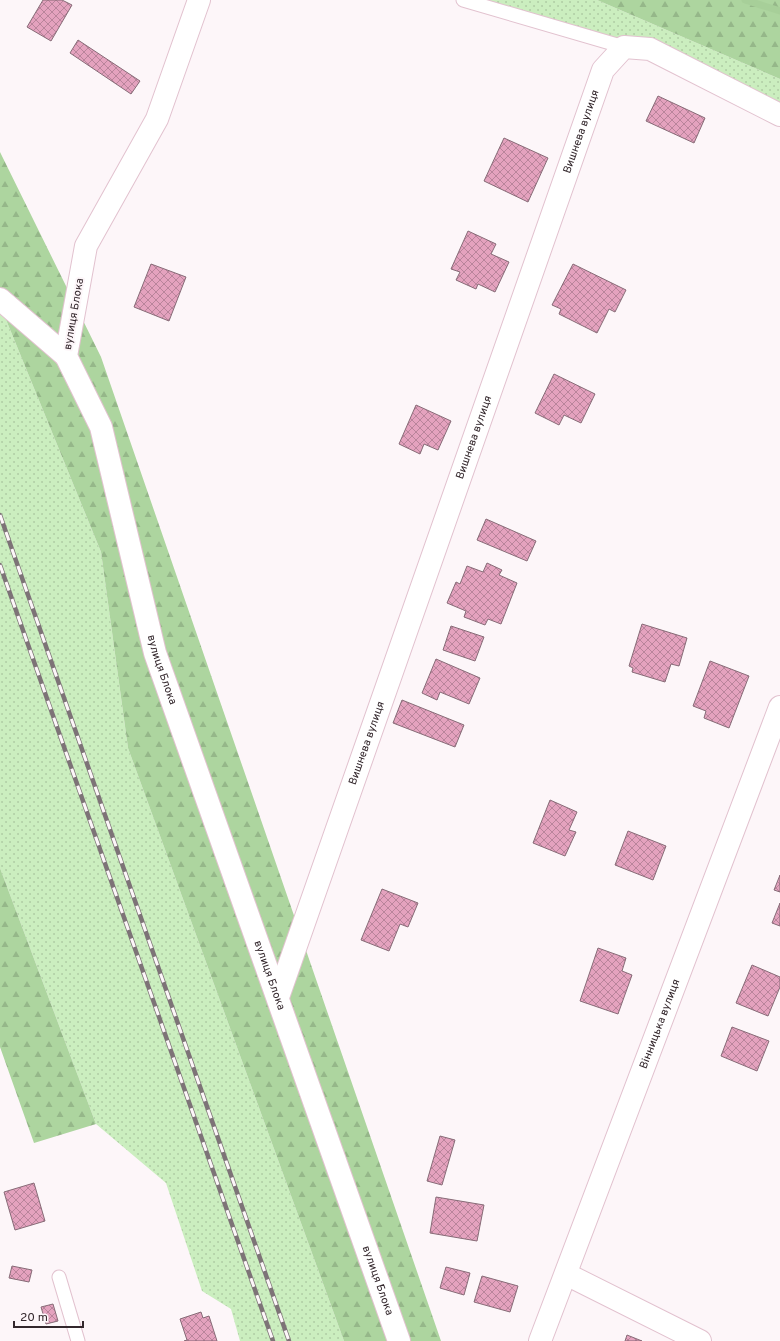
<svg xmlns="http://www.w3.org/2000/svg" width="780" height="1341" viewBox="0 0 780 1341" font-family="Overpass,sans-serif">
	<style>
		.grass { fill: url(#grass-dots) }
		.forest { fill: url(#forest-firs) }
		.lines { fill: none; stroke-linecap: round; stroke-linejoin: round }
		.stream { stroke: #a7cf99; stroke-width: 7 }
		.building { fill: url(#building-cross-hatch); stroke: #876b77 }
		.lane-casing { stroke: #e2c2cf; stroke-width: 15 }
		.street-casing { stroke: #e2c2cf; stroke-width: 24 }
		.secondary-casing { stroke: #e2c2cf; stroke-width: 24 }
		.lane { stroke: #fff; stroke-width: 13 }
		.street { stroke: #fff; stroke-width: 22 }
		.secondary { stroke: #fff; stroke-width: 22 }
		.rail-casing { stroke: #7d7377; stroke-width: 4.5 }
		.rail { stroke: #fdf6f9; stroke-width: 3; stroke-dasharray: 9; stroke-linecap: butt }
		.labels { text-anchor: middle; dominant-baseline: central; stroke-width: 4; stroke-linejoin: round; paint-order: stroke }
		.street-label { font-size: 11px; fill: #33272c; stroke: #fdf6f9 }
	</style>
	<defs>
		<pattern id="grass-dots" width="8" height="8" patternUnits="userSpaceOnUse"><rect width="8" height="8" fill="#cbeebf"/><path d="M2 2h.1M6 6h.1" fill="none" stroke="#afcca4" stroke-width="1.8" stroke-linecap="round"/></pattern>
		<pattern id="forest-firs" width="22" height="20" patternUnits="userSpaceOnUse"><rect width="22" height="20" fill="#add59f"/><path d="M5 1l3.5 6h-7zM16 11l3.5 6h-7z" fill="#95b789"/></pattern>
		<pattern id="building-cross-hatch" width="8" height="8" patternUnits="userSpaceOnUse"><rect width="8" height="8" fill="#e4a2be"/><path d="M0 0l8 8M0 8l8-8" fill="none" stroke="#b9849b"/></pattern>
	</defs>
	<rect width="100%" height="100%" fill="#fdf6f9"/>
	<path class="grass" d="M 463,0 L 597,0 L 780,79 L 780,115 L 650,49 Z
		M 0,305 L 101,552 L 128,748 L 344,1341 L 240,1341 L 231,1309 L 202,1291 L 166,1183 L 96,1124 L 0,868 Z"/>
	<path class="forest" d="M 597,0 L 780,0 L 780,79 Z
		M 0,152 L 101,357 L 441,1341 L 344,1341 L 128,748 L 101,552 L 0,305 Z
		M 0,868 L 96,1124 L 34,1143 L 0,1047 Z"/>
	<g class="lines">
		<path class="stream" d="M 745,0 L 780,11"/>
	</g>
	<path class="building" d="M 43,0 L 62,0 L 72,5 L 51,41 L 27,27 Z
		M 78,40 L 140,81 L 131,94 L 70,53 Z
		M 658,96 L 705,118 L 694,143 L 646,121 Z
		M 504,138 L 548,158 L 528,202 L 484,181 Z
		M 468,231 L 496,244 L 491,254 L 509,262 L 495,292 L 478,284 L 476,289 L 456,280 L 460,272 L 451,269 Z
		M 151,264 L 186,277 L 169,321 L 134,307 Z
		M 573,264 L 626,290 L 615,312 L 609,309 L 597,333 L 559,314 L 561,309 L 552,305 Z
		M 554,374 L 595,394 L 581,423 L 564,415 L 559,425 L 535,413 Z
		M 416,405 L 451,421 L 438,450 L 424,444 L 420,454 L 399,444 Z
		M 486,519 L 536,541 L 527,561 L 477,540 Z
		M 487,563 L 502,570 L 499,575 L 517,583 L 501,624 L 488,619 L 485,625 L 464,617 L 466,611 L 447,603 L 456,582 L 460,584 L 467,566 L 483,572 Z
		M 642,624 L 687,638 L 679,666 L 671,664 L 665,682 L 632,672 L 633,668 L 629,666 Z
		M 451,626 L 484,637 L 475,661 L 443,650 Z
		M 436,659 L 480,678 L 469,704 L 440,692 L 437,700 L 422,693 Z
		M 710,661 L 749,676 L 729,728 L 704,718 L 706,711 L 693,706 Z
		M 402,700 L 464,725 L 455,747 L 393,723 Z
		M 550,800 L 577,812 L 569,830 L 576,832 L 565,856 L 533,843 Z
		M 628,831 L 666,846 L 653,880 L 615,865 Z
		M 780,875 L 780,892 L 774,890 Z
		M 382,889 L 418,903 L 408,927 L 400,924 L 389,951 L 361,940 Z
		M 780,903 L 780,926 L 772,923 Z
		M 598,948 L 626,958 L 622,971 L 632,975 L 618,1014 L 580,1001 Z
		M 752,965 L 780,977 L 780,987 L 768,1016 L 736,1003 Z
		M 732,1027 L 769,1041 L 757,1071 L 721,1056 Z
		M 440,1136 L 455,1140 L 442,1185 L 427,1181 Z
		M 34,1183 L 45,1221 L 15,1230 L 4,1192 Z
		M 436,1197 L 484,1205 L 477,1241 L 430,1233 Z
		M 12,1266 L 32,1270 L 29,1282 L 9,1278 Z
		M 446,1267 L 470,1273 L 464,1295 L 440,1288 Z
		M 482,1276 L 518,1286 L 510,1312 L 474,1302 Z
		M 53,1304 L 58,1321 L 46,1324 L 41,1307 Z
		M 201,1312 L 203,1318 L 209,1316 L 217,1341 L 184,1341 L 187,1340 L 180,1319 Z
		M 627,1335 L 642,1341 L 625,1341 Z"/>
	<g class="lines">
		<defs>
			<path id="lane" d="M 463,0 L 624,47
				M 59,1277 L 78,1341"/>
			<g id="street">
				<path id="s1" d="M 199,0 L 157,119 L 86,246 L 66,356 L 101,427 L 155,653 L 399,1341"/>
				<path d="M 0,299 L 66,356"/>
				<path id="s2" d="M 278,997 L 603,70 L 624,47 L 650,49 L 780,115"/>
				<path d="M 566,1274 L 700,1341"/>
			</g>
			<g id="secondary">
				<path id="s3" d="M 540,1341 L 780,707"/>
			</g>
		</defs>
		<use href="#lane" class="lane-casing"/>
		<use href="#street" class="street-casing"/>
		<use href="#secondary" class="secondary-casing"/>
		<use href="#lane" class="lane"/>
		<use href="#street" class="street"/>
		<use href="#secondary" class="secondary"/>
		<defs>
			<path id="rail" d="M 0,515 L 289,1341
				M 0,565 L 273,1341"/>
		</defs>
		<use href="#rail" class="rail-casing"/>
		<use href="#rail" class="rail"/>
	</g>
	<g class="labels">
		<g class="street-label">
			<text stroke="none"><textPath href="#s2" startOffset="917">Вишнева вулиця</textPath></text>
			<text transform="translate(74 314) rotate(-80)">вулиця Блока</text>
			<text stroke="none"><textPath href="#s2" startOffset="593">Вишнева вулиця</textPath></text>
			<text stroke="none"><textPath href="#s1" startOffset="713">вулиця Блока</textPath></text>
			<text stroke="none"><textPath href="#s2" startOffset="269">Вишнева вулиця</textPath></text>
			<text stroke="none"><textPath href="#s1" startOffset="1037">вулиця Блока</textPath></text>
			<text stroke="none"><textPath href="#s3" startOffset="339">Вінницька вулиця</textPath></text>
			<text stroke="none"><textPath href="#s1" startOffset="1361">вулиця Блока</textPath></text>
		</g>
	</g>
	<path d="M14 1321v6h69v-6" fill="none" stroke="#33272c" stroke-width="2"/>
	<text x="20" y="1321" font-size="12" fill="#33272c" stroke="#fdf6f9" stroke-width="3" paint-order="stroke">20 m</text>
</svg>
